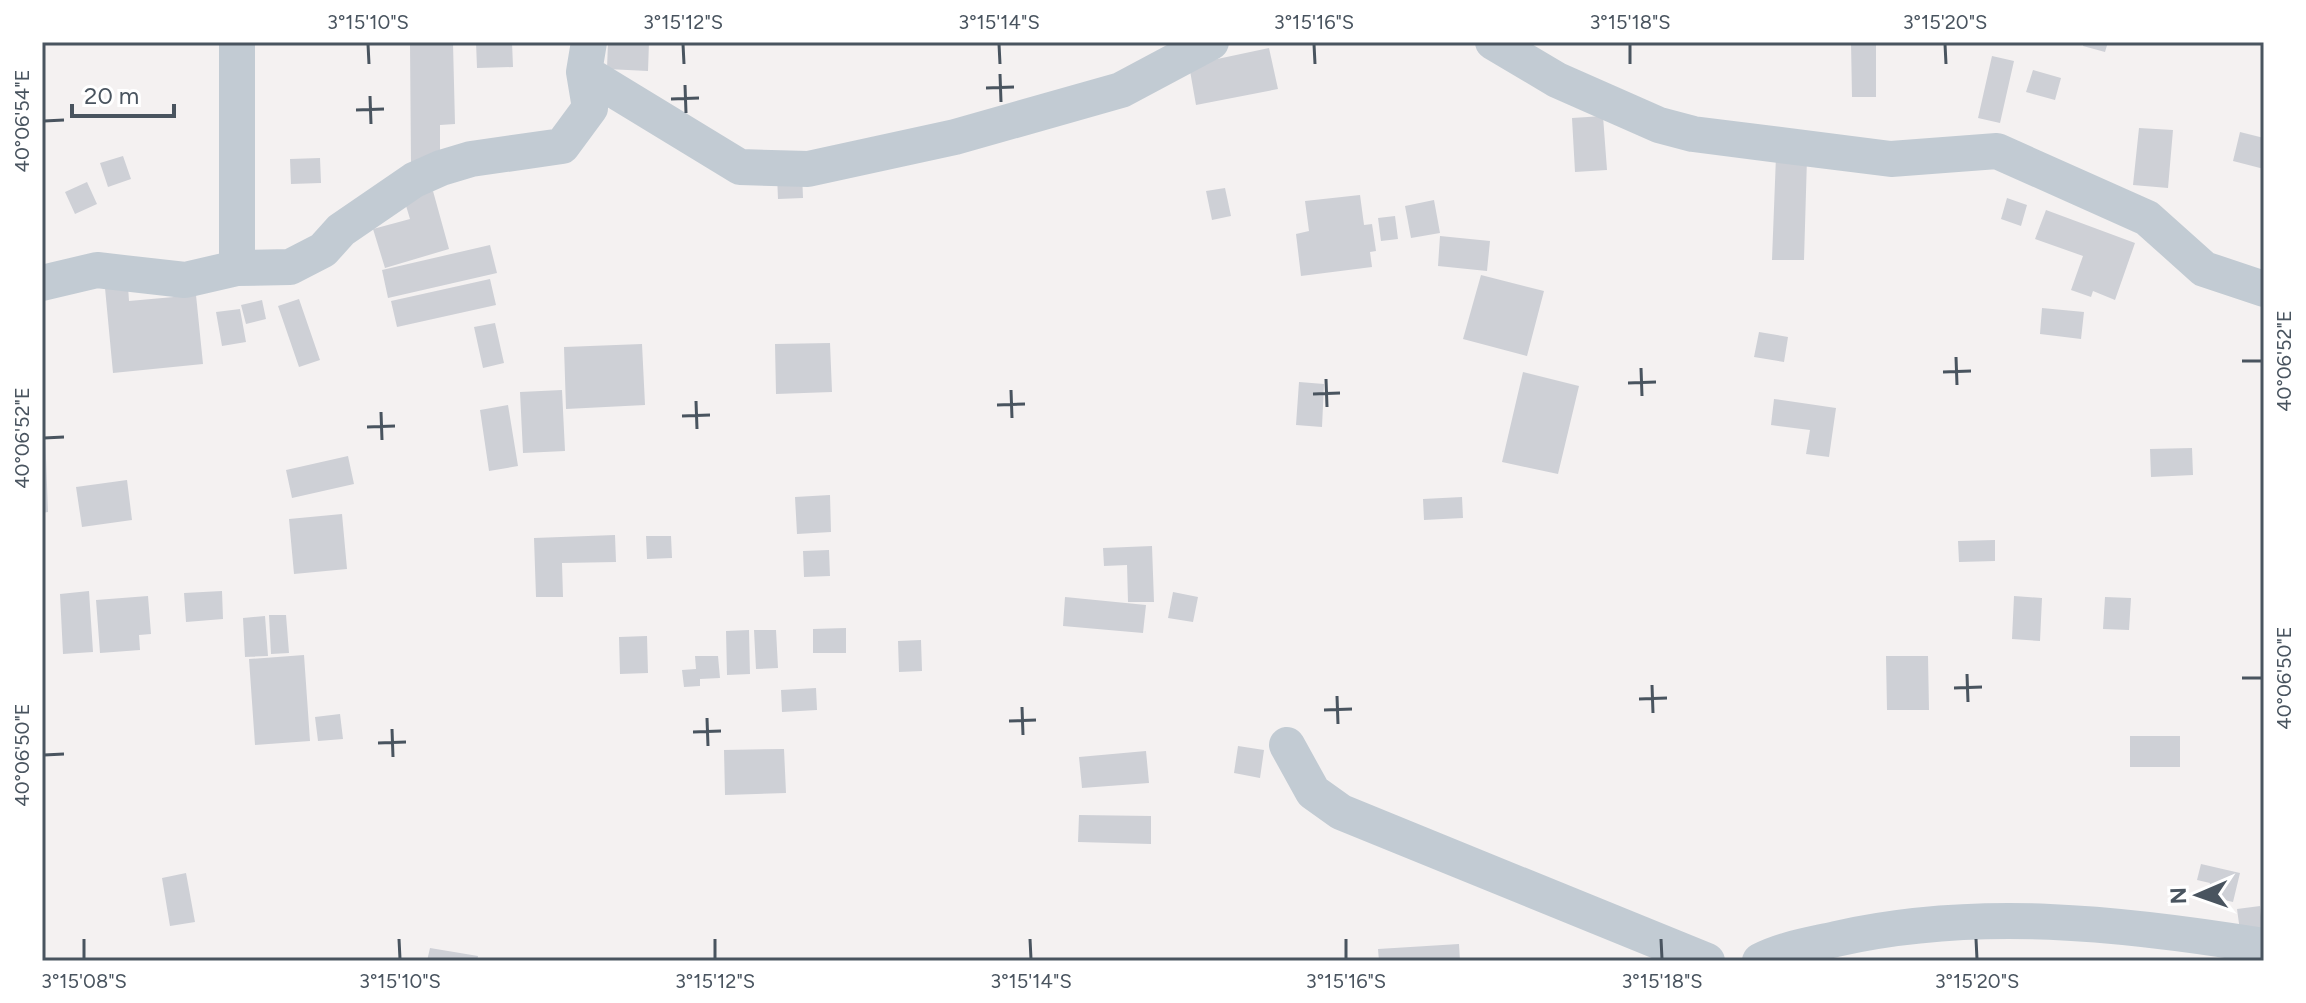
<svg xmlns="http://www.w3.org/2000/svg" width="2306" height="1003" viewBox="0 0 2306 1003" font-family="Figtree,sans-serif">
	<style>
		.building { fill: #ced0d6 }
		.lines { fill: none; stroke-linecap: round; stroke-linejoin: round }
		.street { stroke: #c2cbd3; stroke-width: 36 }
		.ticks { fill: none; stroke: #49545f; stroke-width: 3 }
		.neatline { fill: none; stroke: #49545f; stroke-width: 3 }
		.ticks-label { font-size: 20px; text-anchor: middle; fill: #49545f }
	</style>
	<rect width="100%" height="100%" fill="#f4f1f1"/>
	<path class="building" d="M 476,42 L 512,42 L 513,67 L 477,68 Z
		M 608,42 L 649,42 L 648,71 L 607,69 Z
		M 1851,42 L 1876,42 L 1876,97 L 1852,97 Z
		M 2084,42 L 2108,42 L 2105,52 L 2083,46 Z
		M 453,43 L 455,124 L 440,125 L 440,163 L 411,163 L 410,44 Z
		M 1269,48 L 1278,89 L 1196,105 L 1189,65 Z
		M 1992,56 L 2014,61 L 2000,123 L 1978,118 Z
		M 2033,70 L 2061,78 L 2055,100 L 2026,92 Z
		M 1603,116 L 1607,170 L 1575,172 L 1572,118 Z
		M 2139,128 L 2173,130 L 2168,188 L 2133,185 Z
		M 2240,132 L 2264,138 L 2264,169 L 2233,161 Z
		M 123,156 L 131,179 L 108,187 L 100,163 Z
		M 1776,156 L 1807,158 L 1804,260 L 1772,260 Z
		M 320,158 L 321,183 L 291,184 L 290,159 Z
		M 802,173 L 803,198 L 778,199 L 777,175 Z
		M 87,182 L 97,204 L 75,214 L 65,192 Z
		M 1225,188 L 1231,216 L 1212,220 L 1206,191 Z
		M 433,191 L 449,249 L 385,268 L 373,229 L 410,219 L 404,199 Z
		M 1360,195 L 1364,225 L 1372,224 L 1376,251 L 1370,252 L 1372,267 L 1301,276 L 1296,234 L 1309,231 L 1305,201 Z
		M 2007,198 L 2027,205 L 2021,226 L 2001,219 Z
		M 1434,200 L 1440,233 L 1411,238 L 1405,206 Z
		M 2046,210 L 2135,243 L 2115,300 L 2093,291 L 2091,297 L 2071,290 L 2083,256 L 2035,239 Z
		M 1395,216 L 1398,239 L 1381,241 L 1378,218 Z
		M 1440,236 L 1490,241 L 1487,271 L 1438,266 Z
		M 490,245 L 497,273 L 388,298 L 382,270 Z
		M 1481,275 L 1544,291 L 1527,356 L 1463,339 Z
		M 490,279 L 496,305 L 397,327 L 391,301 Z
		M 128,286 L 129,301 L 196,295 L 203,364 L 113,373 L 105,288 Z
		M 299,299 L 320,360 L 299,367 L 278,306 Z
		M 262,300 L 266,319 L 246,324 L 241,305 Z
		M 2042,308 L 2084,312 L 2081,339 L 2040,334 Z
		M 240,309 L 246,342 L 222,346 L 216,312 Z
		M 495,323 L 504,363 L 483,368 L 474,327 Z
		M 1759,332 L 1788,337 L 1784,362 L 1754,357 Z
		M 830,343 L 832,392 L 776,394 L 775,344 Z
		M 642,344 L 645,405 L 566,409 L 564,347 Z
		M 1523,372 L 1579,386 L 1558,474 L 1502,462 Z
		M 1299,382 L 1324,384 L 1322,427 L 1296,425 Z
		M 562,390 L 565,451 L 523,453 L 520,392 Z
		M 1774,399 L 1836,408 L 1829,457 L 1806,454 L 1810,430 L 1771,425 Z
		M 508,405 L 518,466 L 489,471 L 480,410 Z
		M 42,431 L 45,431 L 48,512 L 42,513 Z
		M 2192,448 L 2193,475 L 2151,477 L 2150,449 Z
		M 348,456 L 354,484 L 292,498 L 286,470 Z
		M 127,480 L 132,520 L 82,527 L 76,487 Z
		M 830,495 L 831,532 L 797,534 L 795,497 Z
		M 1462,497 L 1463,518 L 1424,520 L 1423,499 Z
		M 342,514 L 347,569 L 294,574 L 289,519 Z
		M 615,535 L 616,562 L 562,563 L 563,597 L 536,597 L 534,538 Z
		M 646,536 L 671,536 L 672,558 L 647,559 Z
		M 1995,540 L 1995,561 L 1959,562 L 1958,541 Z
		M 1152,546 L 1154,602 L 1128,602 L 1127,565 L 1104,566 L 1103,548 Z
		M 829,550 L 830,576 L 804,577 L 803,551 Z
		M 89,591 L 93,652 L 63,654 L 60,594 Z
		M 222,591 L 223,619 L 186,622 L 184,593 Z
		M 1173,592 L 1198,597 L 1193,622 L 1168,618 Z
		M 148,596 L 151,634 L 139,635 L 140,650 L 100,653 L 96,600 Z
		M 2014,596 L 2042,598 L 2040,641 L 2012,639 Z
		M 1065,597 L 1146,605 L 1143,633 L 1063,626 Z
		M 2105,597 L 2131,598 L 2129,630 L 2103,629 Z
		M 269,615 L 286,615 L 289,653 L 271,654 Z
		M 265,616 L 268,656 L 245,657 L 243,618 Z
		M 846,628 L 846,653 L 813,653 L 813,629 Z
		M 749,630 L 750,674 L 727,675 L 726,631 Z
		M 754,630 L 776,630 L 778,668 L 756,669 Z
		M 647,636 L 648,673 L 620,674 L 619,637 Z
		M 921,640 L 922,671 L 899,672 L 898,641 Z
		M 304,655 L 310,741 L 255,745 L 249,659 Z
		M 695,656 L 718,656 L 720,678 L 700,679 L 700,686 L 684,687 L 682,670 L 696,669 Z
		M 1886,656 L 1928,656 L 1929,710 L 1887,710 Z
		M 816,688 L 817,710 L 782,712 L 781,690 Z
		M 340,714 L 343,739 L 318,741 L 315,717 Z
		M 2130,736 L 2180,736 L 2180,767 L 2130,767 Z
		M 1238,746 L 1264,750 L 1260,778 L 1234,773 Z
		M 784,749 L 786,793 L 725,795 L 724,750 Z
		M 1146,751 L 1149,783 L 1082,788 L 1079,757 Z
		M 1079,815 L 1151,816 L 1151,844 L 1078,842 Z
		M 2201,864 L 2240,873 L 2233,902 L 2207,896 L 2210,883 L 2197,880 Z
		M 186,873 L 195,922 L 170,926 L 162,878 Z
		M 2260,906 L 2262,928 L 2240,931 L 2237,909 Z
		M 1459,944 L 1460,961 L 1379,961 L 1378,949 Z
		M 430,948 L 478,956 L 477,961 L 427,961 Z"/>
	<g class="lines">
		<path class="street" d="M 237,42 L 237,268
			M 1493,42 L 1557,80 L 1659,125 L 1693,134 L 1891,159 L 1997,151 L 2147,218 L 2204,269 L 2264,289
			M 584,72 L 740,167 L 808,169 L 955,137 L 1121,90 L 1211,42
			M 42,283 L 97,270 L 185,280 L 237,268 L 290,267 L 323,250 L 341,230 L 414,180 L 441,168 L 471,159 L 562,146 L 590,108 L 584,72 L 589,42
			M 1287,745 L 1313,792 L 1341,812 L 1707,961
			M 1760,961 C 1783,949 1810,945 1836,939 C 1977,907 2122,923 2264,946"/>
	</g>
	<path class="ticks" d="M 368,44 L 369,64M 683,44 L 684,64M 999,44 L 1000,64M 1314,44 L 1315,64M 1630,44 L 1630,64M 1945,44 L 1946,64M 1000,74 L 1001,102M 685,85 L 686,113M 986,88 L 1014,87M 370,96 L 371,124M 671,99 L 699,98M 356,110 L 384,109M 44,121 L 64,120M 1956,357 L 1957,385M 2242,361 L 2262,361M 1641,368 L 1642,396M 1943,372 L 1971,371M 1326,379 L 1327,407M 1628,383 L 1656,382M 1011,390 L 1012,418M 1313,394 L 1340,393M 696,401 L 697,429M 997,405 L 1025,404M 381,412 L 382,440M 682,416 L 710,415M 367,427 L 395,426M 44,438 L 64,437M 1967,674 L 1968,702M 2242,678 L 2262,678M 1652,685 L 1653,713M 1954,688 L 1982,687M 1337,696 L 1338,724M 1639,699 L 1667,698M 1022,707 L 1023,735M 1324,710 L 1352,709M 707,718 L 708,746M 1009,721 L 1036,720M 392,729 L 393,757M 693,732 L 721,731M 378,743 L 406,742M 44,755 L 64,754M 84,939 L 84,959M 399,939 L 400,959M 715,939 L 715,959M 1030,939 L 1031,959M 1346,939 L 1346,959M 1661,939 L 1662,959M 1976,939 L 1977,959"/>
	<rect width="2306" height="1003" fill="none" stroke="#ffffff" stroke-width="88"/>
	<g transform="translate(2198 895) rotate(268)" stroke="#ffffff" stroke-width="6" paint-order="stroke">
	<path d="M0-6L14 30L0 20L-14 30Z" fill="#49545f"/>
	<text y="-12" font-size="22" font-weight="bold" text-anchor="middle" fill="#49545f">N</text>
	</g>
	<path d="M72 104v12h102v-12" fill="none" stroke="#49545f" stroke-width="4"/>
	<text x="84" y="104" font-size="24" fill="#49545f" stroke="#ffffff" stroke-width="6" paint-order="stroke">20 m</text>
	<rect x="44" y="44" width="2218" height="915" class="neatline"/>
	<g class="ticks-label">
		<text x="368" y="29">3°15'10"S</text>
		<text x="683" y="29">3°15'12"S</text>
		<text x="999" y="29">3°15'14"S</text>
		<text x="1314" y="29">3°15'16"S</text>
		<text x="1630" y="29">3°15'18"S</text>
		<text x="1945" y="29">3°15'20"S</text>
		<text transform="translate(22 121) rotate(-90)" y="7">40°06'54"E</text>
		<text transform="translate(2284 361) rotate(-90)" y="7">40°06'52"E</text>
		<text transform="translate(22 438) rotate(-90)" y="7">40°06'52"E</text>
		<text transform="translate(2284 678) rotate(-90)" y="7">40°06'50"E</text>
		<text transform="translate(22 755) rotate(-90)" y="7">40°06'50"E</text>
		<text x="84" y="988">3°15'08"S</text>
		<text x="400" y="988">3°15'10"S</text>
		<text x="715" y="988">3°15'12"S</text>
		<text x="1031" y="988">3°15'14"S</text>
		<text x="1346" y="988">3°15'16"S</text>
		<text x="1662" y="988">3°15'18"S</text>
		<text x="1977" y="988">3°15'20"S</text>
	</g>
</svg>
